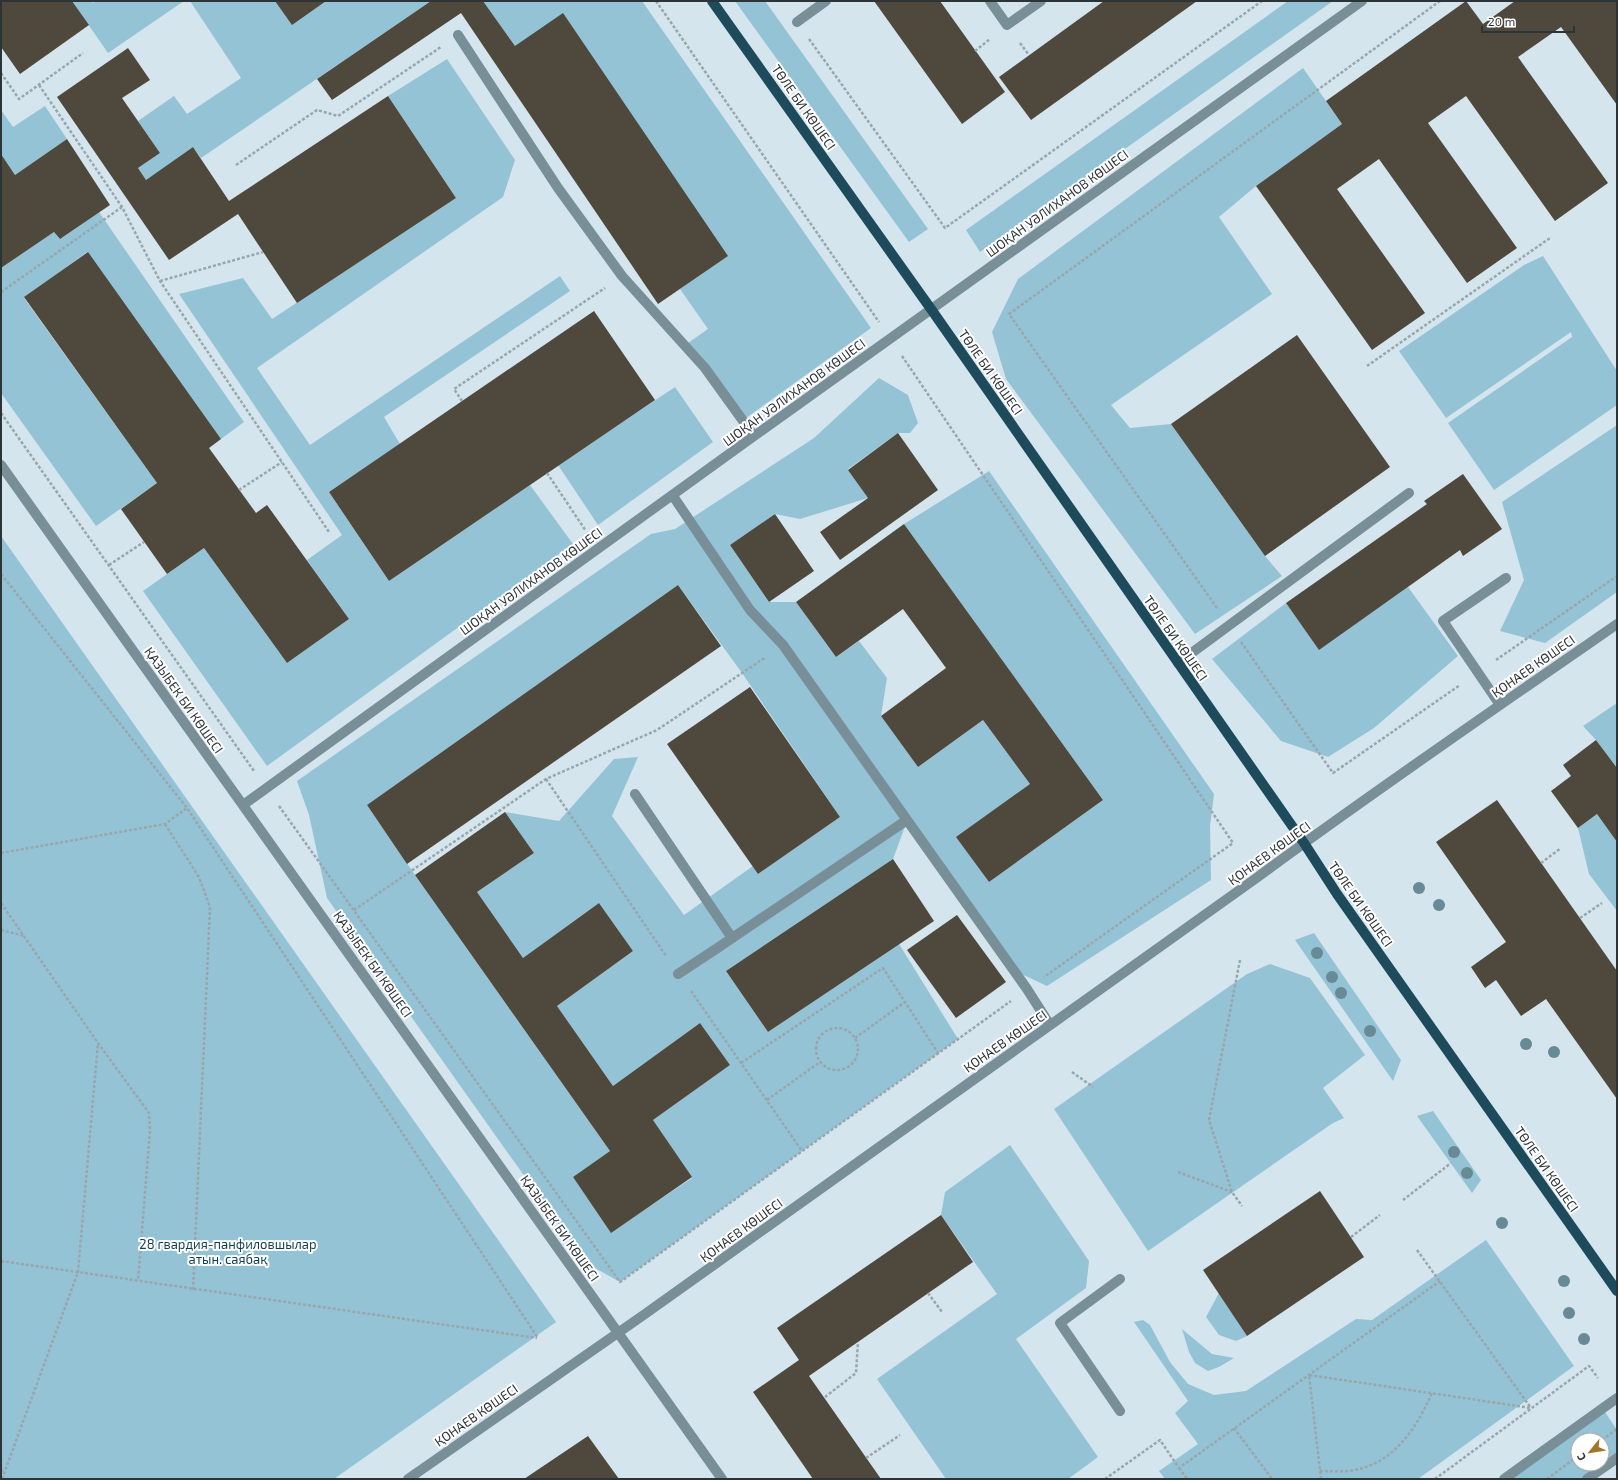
<svg xmlns="http://www.w3.org/2000/svg" width="1618" height="1480" viewBox="0 0 1618 1480" font-family="'Exo 2',sans-serif">
	<style>
		.green { fill: #95c3d6; fill-rule: evenodd }
		.building { fill: #4f483c }
		.lines { fill: none; stroke-linecap: round; stroke-linejoin: round }
		.path { stroke: #99a6ac; stroke-width: 2.5; stroke-dasharray: 3 2; stroke-linecap: butt }
		.minor { stroke: #788f98; stroke-width: 10 }
		.major { stroke: #1d4b5b; stroke-width: 10 }
		.tree { fill: #678a96 }
		.labels { text-anchor: middle; dominant-baseline: central; stroke-width: 4; stroke-linejoin: round; paint-order: stroke }
		.street-label { font-size: 13px; fill: #2d3437; stroke: #fff }
		.park-label { font-size: 13px; fill: #0d3f4f; stroke: #fff }
	</style>
	<rect width="100%" height="100%" fill="#d4e5ed"/>
	<path class="green" d="M 72,1 L 92,1 L 93,3 L 96,1 L 184,1 L 108,53 Z
		M 190,1 L 431,1 L 201,158 L 193,147 L 146,180 L 138,168 L 160,153 L 138,121 L 174,96 L 187,114 L 241,78 Z
		M 483,1 L 642,1 L 871,328 L 739,423 L 685,345 L 708,329 L 680,289 L 727,256 L 515,46 Z
		M 735,1 L 765,1 L 928,229 L 909,242 Z
		M 1288,1 L 1333,1 L 980,252 L 966,230 Z
		M 447,59 L 515,160 L 503,197 L 257,368 L 310,445 L 560,276 L 570,291 L 384,417 L 400,444 L 329,492 L 389,581 L 530,485 L 573,544 L 267,766 L 143,591 L 204,548 L 287,663 L 349,619 L 307,560 L 342,535 L 179,294 L 243,278 L 272,319 L 456,198 L 388,96 Z
		M 1303,68 L 1342,124 L 1256,186 L 1219,217 L 1272,294 L 1111,405 L 1130,428 L 1171,424 L 1265,556 L 1282,576 L 1195,634 L 1006,379 L 992,332 L 1018,279 Z
		M 45,106 L 67,139 L 15,175 L 1,154 L 1,110 L 13,127 Z
		M 99,212 L 244,422 L 221,439 L 87,252 L 24,298 L 157,483 L 96,526 L 1,393 L 1,268 L 54,232 L 60,239 Z
		M 1543,256 L 1617,371 L 1617,405 L 1494,490 L 1448,423 L 1572,337 L 1571,332 L 1446,418 L 1399,351 L 1524,265 Z
		M 879,378 L 908,395 L 918,423 L 910,433 L 898,433 L 848,469 L 868,498 L 800,519 L 775,514 L 730,545 L 769,602 L 796,602 L 836,657 L 859,641 L 887,678 L 881,716 L 918,767 L 983,720 L 1030,784 L 957,837 L 989,882 L 1103,800 L 904,524 L 989,471 L 1214,794 L 1210,826 L 1211,880 L 1047,986 L 1013,970 L 907,821 L 893,859 L 726,971 L 768,1032 L 899,944 L 958,1039 L 620,1282 L 586,1263 L 327,898 L 309,815 L 297,781 L 651,534 L 675,529 L 814,438 ZM 678,585 L 742,673 L 840,817 L 758,874 L 753,866 L 684,915 L 612,816 L 638,757 L 614,759 L 559,821 L 505,812 L 534,853 L 477,892 L 523,958 L 599,903 L 633,951 L 557,1006 L 613,1086 L 700,1023 L 730,1065 L 653,1120 L 692,1178 L 611,1232 L 573,1177 L 610,1151 L 415,875 L 367,805 Z
		M 675,387 L 713,442 L 598,525 L 558,465 Z
		M 1617,425 L 1617,592 L 1545,643 L 1500,631 L 1524,580 L 1502,502 Z
		M 1,536 L 556,1322 L 334,1479 L 1,1479 Z
		M 1408,587 L 1458,656 L 1374,728 L 1328,757 L 1281,741 L 1212,659 L 1286,603 L 1319,649 Z
		M 1617,703 L 1617,768 L 1596,740 L 1583,726 Z
		M 1597,814 L 1617,842 L 1617,911 L 1589,874 L 1578,828 Z
		M 1314,933 L 1401,1060 L 1393,1081 L 1295,940 Z
		M 1270,964 L 1310,978 L 1365,1055 L 1323,1088 L 1344,1118 L 1333,1123 L 1148,1251 L 1054,1109 L 1247,974 Z
		M 1433,1111 L 1481,1180 L 1472,1193 L 1417,1116 Z
		M 1010,1145 L 1089,1261 L 1086,1288 L 1016,1339 L 1098,1457 L 1068,1479 L 946,1479 L 877,1379 L 997,1294 L 941,1215 L 945,1192 Z
		M 1486,1240 L 1574,1366 L 1418,1479 L 1165,1479 L 1159,1471 L 1198,1444 L 1175,1413 L 1188,1401 L 1134,1322 L 1143,1320 L 1150,1325 L 1170,1362 L 1188,1384 L 1214,1395 L 1246,1391 L 1356,1319 L 1372,1320 Z
		M 1219,1293 L 1247,1336 L 1236,1341 L 1219,1335 L 1206,1317 Z
		M 1182,1329 L 1212,1354 L 1234,1358 L 1219,1367 L 1208,1371 L 1195,1363 L 1189,1352 Z
		M 1603,1409 L 1617,1430 L 1617,1458 L 1587,1479 L 1504,1479 ZM 1578,1440 L 1602,1440 L 1602,1464 L 1578,1464 Z"/>
	<path class="building" d="M 1,1 L 72,1 L 89,25 L 20,74 L 1,47 Z
		M 275,1 L 326,1 L 292,25 Z
		M 431,1 L 483,1 L 515,46 L 563,13 L 728,256 L 658,304 L 461,13 L 332,100 L 317,79 Z
		M 874,1 L 940,1 L 1005,92 L 962,124 Z
		M 1104,1 L 1197,1 L 1031,120 L 999,77 Z
		M 1466,1 L 1483,24 L 1515,1 L 1617,1 L 1617,105 L 1561,27 L 1518,57 L 1608,183 L 1555,221 L 1466,96 L 1428,123 L 1517,248 L 1467,283 L 1379,159 L 1337,189 L 1425,313 L 1372,350 L 1256,186 L 1342,124 L 1326,101 Z
		M 128,48 L 150,80 L 122,98 L 160,153 L 138,168 L 146,180 L 193,147 L 229,201 L 388,96 L 456,198 L 297,303 L 238,214 L 169,260 L 57,97 Z
		M 67,139 L 110,205 L 60,239 L 54,232 L 1,268 L 1,154 L 15,175 Z
		M 88,252 L 221,439 L 209,448 L 256,513 L 267,505 L 349,619 L 287,663 L 204,548 L 167,574 L 121,509 L 157,483 L 24,297 Z
		M 594,311 L 655,400 L 389,581 L 329,492 Z
		M 1297,335 L 1390,467 L 1265,556 L 1171,424 Z
		M 898,433 L 938,490 L 840,560 L 820,532 L 868,498 L 848,470 Z
		M 1463,474 L 1502,529 L 1463,556 L 1460,550 L 1319,650 L 1286,603 L 1427,504 L 1424,501 Z
		M 775,514 L 814,571 L 769,602 L 730,545 Z
		M 904,524 L 1103,800 L 989,882 L 956,837 L 1030,784 L 983,720 L 918,767 L 881,716 L 946,668 L 903,609 L 836,657 L 796,602 Z
		M 678,585 L 721,646 L 407,864 L 367,805 Z
		M 750,687 L 840,817 L 758,874 L 667,744 Z
		M 1596,740 L 1617,768 L 1617,842 L 1597,814 L 1578,828 L 1551,791 L 1571,776 L 1563,765 Z
		M 1497,800 L 1617,971 L 1617,1099 L 1546,999 L 1521,1016 L 1496,980 L 1485,988 L 1471,967 L 1506,942 L 1436,842 Z
		M 505,812 L 534,853 L 477,892 L 523,958 L 599,903 L 633,951 L 557,1006 L 613,1086 L 700,1023 L 730,1065 L 653,1120 L 692,1177 L 611,1233 L 573,1177 L 610,1151 L 415,875 Z
		M 893,859 L 934,921 L 768,1032 L 726,971 Z
		M 957,915 L 1006,982 L 956,1018 L 907,950 Z
		M 1320,1191 L 1364,1257 L 1247,1336 L 1203,1270 Z
		M 941,1215 L 973,1262 L 809,1376 L 881,1479 L 813,1479 L 753,1392 L 799,1360 L 777,1328 Z
		M 588,1436 L 619,1479 L 524,1479 Z"/>
	<g class="lines">
		<path class="path" d="M 656,1 L 879,322
			M 809,39 L 945,228 L 1262,1
			M 1020,43 L 1029,55
			M 975,51 L 990,39
			M 1,73 L 19,99 L 83,53
			M 39,85 L 122,207 L 160,281 L 329,532
			M 236,165 L 317,110 L 338,116 L 441,47
			M 160,281 L 263,252
			M 1,292 L 122,207
			M 902,356 L 1233,843 L 1044,977
			M 1367,366 L 1550,238
			M 462,401 L 454,389 L 605,288
			M 1,413 L 254,771
			M 547,473 L 586,531
			M 239,490 L 282,462
			M 109,565 L 144,542
			M 1,574 L 187,808 L 538,1338
			M 1217,608 L 1009,314 L 1440,1
			M 1241,642 L 1333,773 L 1460,685
			M 1496,660 L 1617,576
			M 546,779 L 666,956
			M 279,806 L 620,1282 L 1011,1001
			M 165,824 L 199,877 L 210,907 L 193,1290
			M 1,853 L 165,824 L 187,808
			M 1541,863 L 1561,848
			M 1,903 L 98,1043 L 149,1113 L 150,1131 L 138,1281
			M 354,910 L 546,779 L 657,730 L 766,657
			M 1580,918 L 1602,903
			M 1,930 L 25,936
			M 1240,960 L 1209,1120 L 1232,1192 L 1242,1206
			M 691,991 L 802,1151
			M816 1049a21 21 0 1 1 42 0a21 21 0 1 1-42 0Z
			M 855,1038 L 905,1002
			M 741,1063 L 883,968 L 938,1053
			M 1072,1072 L 1093,1087
			M 767,1100 L 820,1062
			M 1178,1172 L 1232,1192
			M 1403,1200 L 1451,1163
			M 1351,1237 L 1380,1215
			M 1417,1250 L 1531,1408
			M 1,1261 L 537,1338
			M 928,1293 L 942,1312
			M 825,1397 L 856,1373 L 858,1342
			M 1234,1428 L 1272,1479
			M 1602,1440 L 1617,1429
			M 866,1458 L 900,1435
			M 1179,1468 L 1187,1479
			M 1,1469 L 4,1473
			M 1320,1471 C 1329,1471 1339,1472 1348,1471 C 1392,1466 1415,1431 1432,1393
			M 2,1479 L 78,1272 L 98,1043
			M 1105,1479 L 1160,1440 L 1179,1468 L 1440,1281
			M 1321,1479 L 1309,1375 L 1531,1408
			M 1435,1479 L 1589,1366 L 1598,1378
			M 1547,1479 L 1574,1459"/>
		<path class="minor" d="M 990,1 L 1007,25 L 1041,1
			M 797,22 L 826,1
			M 458,35 L 558,188 L 622,276 L 705,368 L 754,436
			M 1,465 L 722,1479
			M 673,496 L 750,610 L 783,645 L 907,820
			M 1178,663 L 1409,493
			M 1500,705 L 1443,621 L 1506,578
			M 635,794 L 732,938
			M 243,805 L 754,436 L 1362,1
			M 678,974 L 716,949 L 907,820 L 1027,989 L 1050,1025
			M 1120,1279 L 1060,1323 L 1120,1411
			M 408,1479 L 645,1314 L 1255,879 C 1374,791 1496,708 1617,624
			M 1504,1479 L 1617,1398
			M 1587,1479 L 1617,1458"/>
		<path class="major" d="M 712,1 L 931,309 L 1304,843 L 1337,894 L 1617,1291"/>
	</g>
	<g class="tree">
		<circle cx="1419" cy="888" r="6"/>
		<circle cx="1439" cy="905" r="6"/>
		<circle cx="1317" cy="953" r="6"/>
		<circle cx="1332" cy="977" r="6"/>
		<circle cx="1341" cy="993" r="6"/>
		<circle cx="1370" cy="1031" r="6"/>
		<circle cx="1526" cy="1044" r="6"/>
		<circle cx="1554" cy="1052" r="6"/>
		<circle cx="1454" cy="1152" r="6"/>
		<circle cx="1467" cy="1173" r="6"/>
		<circle cx="1502" cy="1223" r="6"/>
		<circle cx="1564" cy="1281" r="6"/>
		<circle cx="1569" cy="1313" r="6"/>
		<circle cx="1584" cy="1339" r="6"/>
	</g>
	<g class="labels">
		<g class="street-label">
			<text transform="translate(804 107) rotate(55)">ТӨЛЕ БИ КӨШЕСІ</text>
			<text transform="translate(1057 203) rotate(-36)">ШОҚАН УӘЛИХАНОВ КӨШЕСІ</text>
			<text transform="translate(991 372) rotate(55)">ТӨЛЕ БИ КӨШЕСІ</text>
			<text transform="translate(794 392) rotate(-36)">ШОҚАН УӘЛИХАНОВ КӨШЕСІ</text>
			<text transform="translate(531 581) rotate(-36)">ШОҚАН УӘЛИХАНОВ КӨШЕСІ</text>
			<text transform="translate(1176 638) rotate(55)">ТӨЛЕ БИ КӨШЕСІ</text>
			<text transform="translate(1533 666) rotate(-35)">ҚОНАЕВ КӨШЕСІ</text>
			<text transform="translate(184 700) rotate(55)">ҚАЗЫБЕК БИ КӨШЕСІ</text>
			<text transform="translate(1269 853) rotate(-36)">ҚОНАЕВ КӨШЕСІ</text>
			<text transform="translate(1361 904) rotate(55)">ТӨЛЕ БИ КӨШЕСІ</text>
			<text transform="translate(373 964) rotate(55)">ҚАЗЫБЕК БИ КӨШЕСІ</text>
			<text transform="translate(1005 1041) rotate(-35)">ҚОНАЕВ КӨШЕСІ</text>
			<text transform="translate(1547 1169) rotate(55)">ТӨЛЕ БИ КӨШЕСІ</text>
			<text transform="translate(560 1228) rotate(55)">ҚАЗЫБЕК БИ КӨШЕСІ</text>
			<text transform="translate(741 1230) rotate(-36)">ҚОНАЕВ КӨШЕСІ</text>
			<text transform="translate(476 1415) rotate(-35)">ҚОНАЕВ КӨШЕСІ</text>
		</g>
		<g class="park-label">
			<text x="228" y="1244">28 гвардия-панфиловшылар<tspan x="228" dy="15">атын. саябақ</tspan></text>
		</g>
	</g>
	<rect width="1618" height="1480" fill="none" stroke="#2d3437" stroke-width="4"/>
	<g transform="translate(1590 1452) rotate(240)"><circle r="19" fill="#ffffff" stroke="#abaeaf"/>
	<path d="M0-3L7 15L0 10L-7 15Z" fill="#a07626"/>
	<text y="-6" font-size="11" font-weight="bold" text-anchor="middle" fill="#2d3437">С</text>
	</g>
	<path d="M1482 26v6h92v-6" fill="none" stroke="#2d3437" stroke-width="2"/>
	<text x="1488" y="26" font-size="12" fill="#2d3437" stroke="#ffffff" stroke-width="3" paint-order="stroke">20 m</text>
</svg>
